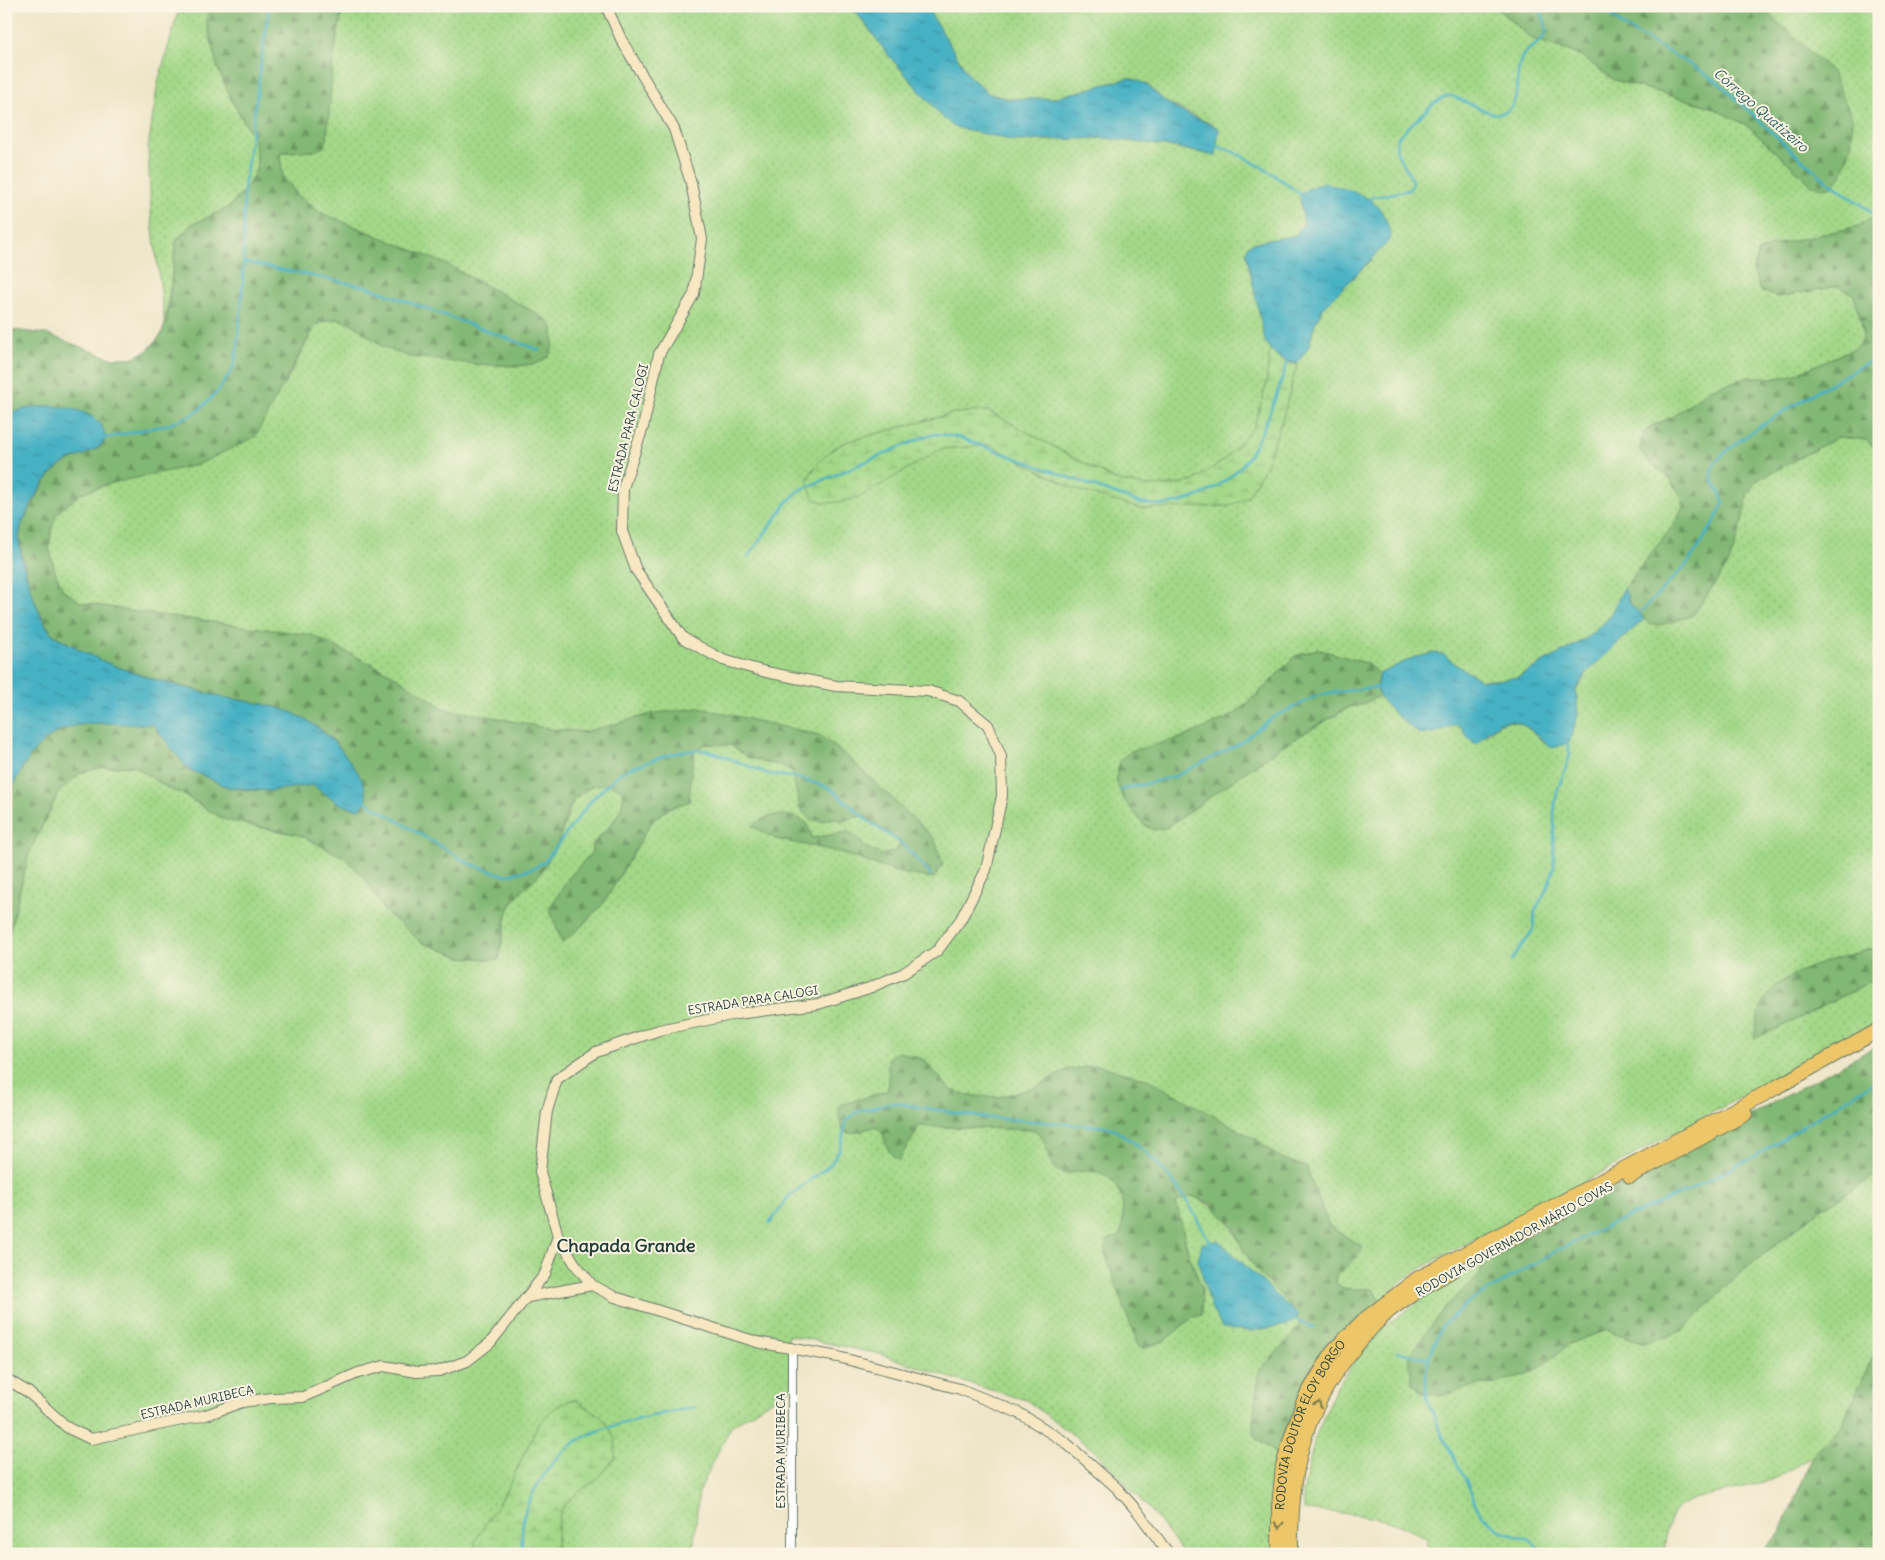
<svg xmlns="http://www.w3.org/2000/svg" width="1885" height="1560" viewBox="0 0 1885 1560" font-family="Delius,sans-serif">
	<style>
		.grass { fill: url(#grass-dots); stroke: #618a5e; fill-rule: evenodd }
		.forest { fill: url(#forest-firs); stroke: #507a54 }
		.wetland { fill: url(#wetland-marsh); stroke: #618a5e }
		.water { fill: url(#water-ripples); stroke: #32777c }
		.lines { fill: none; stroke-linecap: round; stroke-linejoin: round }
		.stream { stroke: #46b1c4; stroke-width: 2.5 }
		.street-casing { stroke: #687868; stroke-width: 10 }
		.secondary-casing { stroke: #687868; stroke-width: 12 }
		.highway-casing { stroke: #687868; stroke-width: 16 }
		.street { stroke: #fff; stroke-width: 8 }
		.secondary { stroke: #f7e8c3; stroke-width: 10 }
		.highway { stroke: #ecc669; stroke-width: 14 }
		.oneway { stroke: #7b7b4c }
		.labels { text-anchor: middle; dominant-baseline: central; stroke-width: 4; stroke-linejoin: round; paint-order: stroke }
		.street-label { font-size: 12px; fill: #1f3d34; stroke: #fcf5e5 }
		.water-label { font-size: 14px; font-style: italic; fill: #2b605f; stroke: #fcf5e5 }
		.district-label { font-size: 18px; font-weight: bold; fill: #1f3d34; stroke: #fcf5e5 }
	</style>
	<defs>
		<pattern id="grass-dots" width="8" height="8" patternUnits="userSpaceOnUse" patternTransform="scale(1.25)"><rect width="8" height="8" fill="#a3d888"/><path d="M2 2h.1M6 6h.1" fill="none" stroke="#8cba76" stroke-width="1.8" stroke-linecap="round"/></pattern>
		<pattern id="forest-firs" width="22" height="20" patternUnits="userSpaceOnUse" patternTransform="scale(1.25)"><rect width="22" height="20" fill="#82b874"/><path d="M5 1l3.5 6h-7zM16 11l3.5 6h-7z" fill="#6a9760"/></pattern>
		<pattern id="wetland-marsh" width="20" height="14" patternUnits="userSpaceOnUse" patternTransform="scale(1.25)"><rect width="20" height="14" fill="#a3d888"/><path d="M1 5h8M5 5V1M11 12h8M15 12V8" fill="none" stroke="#8cba76"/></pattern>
		<pattern id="water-ripples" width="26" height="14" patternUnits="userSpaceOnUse" patternTransform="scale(1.25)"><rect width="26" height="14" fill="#46b1c4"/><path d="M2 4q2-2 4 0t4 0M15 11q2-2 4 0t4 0" fill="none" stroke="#3a91a0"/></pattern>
	</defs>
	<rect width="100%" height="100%" fill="#fcf5e5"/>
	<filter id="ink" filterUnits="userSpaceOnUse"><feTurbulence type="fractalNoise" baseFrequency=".02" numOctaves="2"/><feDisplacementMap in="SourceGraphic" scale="10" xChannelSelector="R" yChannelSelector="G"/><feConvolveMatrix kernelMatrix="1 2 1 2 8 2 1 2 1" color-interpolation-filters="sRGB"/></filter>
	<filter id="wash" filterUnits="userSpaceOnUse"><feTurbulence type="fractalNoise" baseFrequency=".0096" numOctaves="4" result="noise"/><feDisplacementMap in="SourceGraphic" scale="20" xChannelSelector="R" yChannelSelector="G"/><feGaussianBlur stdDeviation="1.12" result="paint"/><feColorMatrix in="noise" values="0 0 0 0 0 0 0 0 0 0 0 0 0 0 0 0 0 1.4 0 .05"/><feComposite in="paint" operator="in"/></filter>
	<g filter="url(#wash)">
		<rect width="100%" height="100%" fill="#efe6c9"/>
		<path class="grass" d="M 180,6 L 210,6 L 206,19 L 217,66 L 232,101 L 254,138 L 257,162 L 256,171 L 247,187 L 234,202 L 227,208 L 191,225 L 176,241 L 165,325 L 151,213 L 148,148 L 158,82 Z
			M 343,6 L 852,6 L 886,52 L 943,118 L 1014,141 L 1105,138 L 1173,147 L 1215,156 L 1219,128 L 1166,102 L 1148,85 L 1129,78 L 1055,98 L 1009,99 L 989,94 L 969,76 L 926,6 L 1494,6 L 1531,38 L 1580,55 L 1614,80 L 1709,106 L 1748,126 L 1812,185 L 1769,14 L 1764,6 L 1879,6 L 1879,212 L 1859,226 L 1775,245 L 1759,251 L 1753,269 L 1819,289 L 1839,286 L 1854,295 L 1864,333 L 1862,340 L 1853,349 L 1793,375 L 1777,378 L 1749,377 L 1710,389 L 1672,417 L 1648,428 L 1648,461 L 1669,477 L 1681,496 L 1683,507 L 1676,522 L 1624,588 L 1608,619 L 1587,638 L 1518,677 L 1499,680 L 1481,680 L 1458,666 L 1444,655 L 1415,657 L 1379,674 L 1366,663 L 1317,649 L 1295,656 L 1266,686 L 1234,715 L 1184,737 L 1166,828 L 1282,746 L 1350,707 L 1361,705 L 1379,696 L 1410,727 L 1437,732 L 1457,723 L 1462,728 L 1486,736 C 1509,709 1525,724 1545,744 L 1578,715 L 1576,690 L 1587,672 L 1644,619 L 1648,623 L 1693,615 L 1729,563 L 1741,527 L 1747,495 L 1756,481 L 1838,437 L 1866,440 L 1879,452 L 1879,947 L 1829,961 L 1800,1018 L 1879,977 L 1879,1022 L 1564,1193 L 1439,1258 L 1404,1279 L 1380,1301 L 1365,1289 C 1353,1291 1346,1291 1336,1283 L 1336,1275 L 1346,1266 L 1340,1233 L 1329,1226 L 1306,1167 C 1288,1161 1272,1156 1259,1141 L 1097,1065 L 1067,1070 L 1034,1088 L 999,1097 L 971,1096 L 951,1090 L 923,1059 L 888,1067 L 889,1085 L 887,1091 L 841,1105 C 840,1146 846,1131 875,1127 C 885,1131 884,1139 887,1147 C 889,1152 894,1157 898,1161 L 915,1133 L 917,1126 L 1034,1130 L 1043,1137 L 1046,1146 L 1064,1174 C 1076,1172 1092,1167 1103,1173 C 1126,1184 1126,1217 1120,1237 L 1113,1239 L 1143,1349 L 1164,1341 L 1193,1317 L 1202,1289 L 1188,1252 L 1176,1202 L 1192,1196 C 1205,1202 1214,1207 1224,1217 C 1235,1228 1236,1237 1243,1249 C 1256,1270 1275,1287 1290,1305 C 1295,1310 1297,1319 1300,1326 L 1290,1338 L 1254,1415 C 1251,1443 1264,1444 1284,1459 L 1277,1554 L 1184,1554 L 1150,1510 L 1095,1451 L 1026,1400 L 960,1381 L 880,1354 L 788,1335 L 792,1387 L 731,1426 L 699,1491 L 693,1552 L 694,1554 L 555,1554 L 560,1512 L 567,1502 L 588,1484 L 595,1482 L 600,1416 L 576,1400 L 571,1400 L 538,1425 L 509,1486 L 476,1541 L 477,1554 L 6,1554 L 6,947 L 29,852 L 59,792 L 80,773 L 103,767 L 134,766 L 168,788 L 186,796 L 206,809 L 246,825 L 300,835 L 344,857 L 356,868 L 421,942 L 461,957 L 499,960 L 508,910 L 563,828 L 574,799 L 592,786 L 603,783 L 611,784 L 623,791 C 626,814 606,829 592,845 L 592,852 L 568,879 L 550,908 C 553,920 558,930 562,943 L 603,904 L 652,821 L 670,808 L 684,803 L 695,751 L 706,744 L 731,745 L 747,757 L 767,763 L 782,765 L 792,772 L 800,808 L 821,821 L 834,818 L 842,821 L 864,815 L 895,839 L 900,845 L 896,851 L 882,855 L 865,847 L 855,836 L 848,832 L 812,838 L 752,826 L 776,839 L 835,851 L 900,873 L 934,878 L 938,848 L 934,838 L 848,757 L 818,735 L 700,708 L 656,713 L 585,732 L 550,729 L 488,716 L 447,710 L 388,672 L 311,635 L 137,612 L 80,602 L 63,590 L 55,572 L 49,547 L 52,528 L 56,514 L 81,493 L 112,483 L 285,384 L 316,325 C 341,314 347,320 368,335 L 475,364 L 519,366 L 538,363 L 553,346 L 553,328 L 547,320 L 532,311 L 446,264 L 319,212 L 298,195 L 283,177 L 280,158 L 282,152 L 293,152 L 333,60 ZM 1300,199 L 1372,259 L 1324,307 L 1315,323 L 1309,346 L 1297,364 L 1282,421 L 1264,469 L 1248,496 L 1075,489 L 990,445 L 941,449 L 811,471 L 834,448 L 846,442 L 954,413 L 988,411 L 1115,480 L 1145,486 L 1174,485 L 1194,481 L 1224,460 L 1254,427 L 1266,386 L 1270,349 L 1265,341 L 1260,241 L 1295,236 L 1304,223 Z
			M 1879,1173 L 1879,1344 L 1841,1426 L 1813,1456 L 1772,1480 L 1694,1499 C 1664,1512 1668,1524 1664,1554 L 1442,1554 L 1427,1546 L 1427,1537 C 1414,1533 1402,1525 1388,1521 C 1361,1514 1332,1512 1304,1510 L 1303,1492 L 1315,1438 L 1337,1386 L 1375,1333 L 1444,1283 L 1483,1260 L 1480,1275 L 1465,1290 L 1482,1384 L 1498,1383 L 1536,1371 L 1569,1344 L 1606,1330 L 1642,1342 L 1719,1293 L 1739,1274 L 1818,1211 Z"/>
		<path class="forest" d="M 210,6 L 343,6 L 333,60 L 327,139 L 324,147 L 314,151 L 282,152 L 280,158 L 283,177 L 298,195 L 319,212 L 446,264 L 532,311 L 547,320 L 553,328 L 553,346 L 549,356 L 538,363 L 519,366 L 475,364 L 410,357 L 396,352 L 383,347 L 354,325 L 340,319 L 331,319 L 316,324 L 255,437 L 197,465 L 112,483 L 81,493 L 56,514 L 52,528 L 49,547 L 55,572 L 63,590 L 80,602 L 137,612 L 311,635 L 388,672 L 447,710 L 487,716 L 550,729 L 585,732 L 656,713 L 700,708 L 819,735 L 848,757 L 934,838 L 943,864 L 934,878 L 900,873 L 835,851 L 776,839 L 752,826 C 766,813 792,811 807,823 L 812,838 L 848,832 L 855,836 L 865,847 L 882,855 L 896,851 L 900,845 L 895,839 L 864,815 L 842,821 L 834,818 L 821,821 L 810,820 L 800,808 L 792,772 L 782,765 L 767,763 L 747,757 L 731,745 L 706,744 L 695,751 L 691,774 L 689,802 L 670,807 L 652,821 L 603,904 L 583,925 L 562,943 C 559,931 553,921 550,908 L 568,879 L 592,852 L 592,845 C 606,830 626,814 623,791 C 607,779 584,784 573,801 C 567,810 565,820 562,830 C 559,841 554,851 548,861 C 539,879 523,886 513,901 C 504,914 501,945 499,960 L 461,957 L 421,942 L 384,910 L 365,879 L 344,857 L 300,835 L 226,820 L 206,809 L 186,796 L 168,788 L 134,766 L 103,767 L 80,773 L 59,792 L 29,853 L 6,947 L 6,800 L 19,773 L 35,748 L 49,737 L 72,726 L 97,723 L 152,724 L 228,787 L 249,790 L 269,791 L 312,785 L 350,762 L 337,744 L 322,730 L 303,718 L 264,704 L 222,697 L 150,678 L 97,660 L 51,633 L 31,594 L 19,539 L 21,525 L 46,480 L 61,465 L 101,447 L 34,407 L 6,414 L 6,329 L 46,334 L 111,358 L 131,358 L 147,351 L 161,335 L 167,320 L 176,242 L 191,225 L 227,208 L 234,202 L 247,187 L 256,171 L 257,162 L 254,138 L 232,101 L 217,66 L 206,19 Z
			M 1494,6 L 1764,6 L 1769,14 L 1832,72 L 1853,120 L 1851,146 L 1843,172 L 1834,186 L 1823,188 L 1812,185 L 1748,126 L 1709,106 L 1614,80 L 1580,55 L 1531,38 Z
			M 1879,212 L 1879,452 L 1866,440 L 1838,437 L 1756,481 L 1747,495 L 1741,527 L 1729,563 L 1693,615 L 1670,623 L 1658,625 L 1648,623 L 1638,613 L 1629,602 L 1624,588 L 1676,522 L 1683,507 L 1681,496 L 1669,477 L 1648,461 L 1641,451 L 1640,440 L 1648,428 L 1672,417 L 1710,389 L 1749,377 L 1777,378 L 1793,375 L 1853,349 L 1862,340 L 1864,333 L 1854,295 L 1839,286 L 1778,297 L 1760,291 L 1753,269 L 1759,251 L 1775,245 L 1859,226 Z
			M 1317,649 L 1366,663 L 1379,674 L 1377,683 L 1379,696 L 1361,705 L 1349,707 L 1282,746 L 1166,828 L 1154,830 L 1144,825 L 1122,797 L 1116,779 L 1120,760 L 1131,751 L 1184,737 L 1234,715 L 1266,686 L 1295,656 Z
			M 1879,947 L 1879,977 L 1800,1018 L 1754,1039 C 1756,1023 1759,1005 1770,992 C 1790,968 1849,955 1879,947 Z
			M 1879,1045 L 1879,1173 L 1818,1211 L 1739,1274 L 1683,1330 L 1666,1337 L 1642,1342 L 1606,1330 L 1569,1344 L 1536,1371 L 1498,1383 L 1482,1384 L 1440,1396 L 1421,1392 L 1412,1382 L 1409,1356 L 1445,1307 L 1480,1275 L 1483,1260 Z
			M 898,1052 L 923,1059 L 951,1090 L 971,1096 L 999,1097 L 1034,1088 L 1067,1070 L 1097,1065 L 1149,1080 L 1259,1141 C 1272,1156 1288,1161 1306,1167 L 1329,1226 L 1363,1247 L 1358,1256 L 1336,1275 L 1336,1283 L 1344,1289 L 1373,1289 L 1380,1301 L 1321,1374 L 1284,1459 L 1256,1439 L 1253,1429 L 1256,1396 L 1259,1371 L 1290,1338 L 1300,1325 L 1291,1306 L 1261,1276 L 1242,1248 L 1234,1227 L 1211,1204 L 1192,1196 L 1176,1202 L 1188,1252 L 1202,1289 L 1201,1315 L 1193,1317 L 1164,1341 L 1143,1349 L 1138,1346 L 1107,1260 L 1105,1245 L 1109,1239 L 1120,1237 C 1128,1209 1122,1169 1086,1171 C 1075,1171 1065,1177 1056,1169 C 1043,1158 1051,1139 1034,1130 L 918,1126 L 916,1133 L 898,1161 C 894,1157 889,1152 887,1147 C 884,1139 885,1131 875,1127 C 862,1129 843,1142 840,1121 C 839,1115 838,1111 841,1105 L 887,1091 L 889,1085 L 888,1059 L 890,1056 Z
			M 1879,1344 L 1879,1554 L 1759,1554 L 1780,1533 L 1813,1456 L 1841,1426 Z"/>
		<path class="wetland" d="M 1270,349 L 1284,362 L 1297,364 L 1282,421 L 1264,469 L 1248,496 L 1230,506 L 1141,509 L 1075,489 L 990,445 L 941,449 L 860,497 L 840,502 L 824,503 L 813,498 L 807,481 C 815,463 829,450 846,442 L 954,413 L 988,411 L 1115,480 L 1145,486 L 1174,485 L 1194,481 L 1224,460 L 1254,427 L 1266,386 Z
			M 571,1400 L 576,1400 L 600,1416 L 609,1426 L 615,1440 L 615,1458 L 595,1482 L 588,1485 L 567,1502 L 560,1512 L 555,1554 L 477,1554 L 475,1541 L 509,1486 L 538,1425 L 550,1412 L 559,1405 Z"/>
		<path class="water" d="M 852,6 L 926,6 L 969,76 L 989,94 L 1009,99 L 1055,98 L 1129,78 C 1150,83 1149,90 1165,101 C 1181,113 1201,120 1219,128 L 1216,156 L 1173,147 L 1105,138 L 1014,141 L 954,127 L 943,118 L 886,52 Z
			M 1325,183 C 1361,194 1385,197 1391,239 L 1324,307 L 1315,323 L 1309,346 L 1297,364 C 1282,361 1273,355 1265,341 L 1246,252 L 1248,245 L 1260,241 L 1295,236 L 1304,223 L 1300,199 L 1301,193 L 1316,185 Z
			M 54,406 C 76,409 103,413 106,439 C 96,455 76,455 61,465 C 45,475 29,507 22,524 C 15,541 23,563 28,580 C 30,591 44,627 52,634 C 59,639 68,643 75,647 C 120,673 171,684 221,697 C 234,700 249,701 262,704 C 300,711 326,729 348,759 C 359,774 368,785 366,803 L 358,809 L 342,805 L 312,785 L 269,791 L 228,787 L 188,769 L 152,724 C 134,725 115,723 97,723 C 43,725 27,756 6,800 L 6,414 L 34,407 Z
			M 1624,588 L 1629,602 L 1644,619 L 1587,672 L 1576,690 L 1578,715 L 1569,743 L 1552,748 C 1535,736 1516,708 1494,727 C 1487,732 1482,739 1476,744 L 1467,737 L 1462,728 L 1457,724 L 1437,732 L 1420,735 C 1410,727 1387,708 1380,697 C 1376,691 1377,682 1379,674 L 1415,657 L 1436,653 L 1444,655 L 1458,666 L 1481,680 L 1499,680 L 1518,677 L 1587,638 L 1608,619 Z
			M 1218,1240 L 1298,1315 L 1288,1325 L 1249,1331 L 1222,1328 L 1211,1307 L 1198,1261 L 1202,1244 Z"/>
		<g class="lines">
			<path class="stream" d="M 1604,6 L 1621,25 L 1700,70 L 1719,83 L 1793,152 L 1826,180 L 1879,217
				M 1214,146 C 1239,150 1282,179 1302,196
				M 1368,201 L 1373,197 L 1409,190 L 1412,186 C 1413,167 1388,156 1399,136 L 1433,104 L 1446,96 L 1452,96 L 1490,113 C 1527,119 1512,76 1522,57 C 1528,47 1543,43 1546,32 C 1548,24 1541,13 1538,6
				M 243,262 L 368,287 L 539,350
				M 105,438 L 170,424 L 189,416 L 199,410 L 219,390 L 233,368 L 237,353 L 243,283 L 244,188 L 269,6
				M 748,557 L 788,501 L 800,490 L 926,436 L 937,434 L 958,437 L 1140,503 C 1151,505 1161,506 1171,504 C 1204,499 1239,477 1254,447 C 1269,420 1278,390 1288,360
				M 1637,616 L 1688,563 L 1714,523 L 1724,502 C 1720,491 1710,482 1712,470 C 1715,445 1852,372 1879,356
				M 1121,790 L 1176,776 L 1239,744 L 1272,718 L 1317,696 L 1329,693 L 1379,687
				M 365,801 L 470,864 L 504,875 L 512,874 L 534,868 L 545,861 L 594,797 L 619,774 L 626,770 L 664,756 L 684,751 L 704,750 L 718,754 L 769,774 L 799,778 L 830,788 L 868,821 L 904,845 L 931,875
				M 1512,960 L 1533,930 L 1535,911 L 1547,889 L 1554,868 L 1554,812 L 1557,792 L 1570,756 L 1567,741
				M 769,1224 L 789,1196 L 830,1165 L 840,1149 L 846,1122 L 853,1115 L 859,1111 L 891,1103 L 901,1104 L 980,1117 L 1109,1127 C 1143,1144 1172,1176 1191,1208 C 1198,1220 1204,1233 1212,1245
				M 1292,1318 L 1314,1328
				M 1397,1352 L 1429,1358
				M 522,1554 C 522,1542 521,1527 524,1515 C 531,1490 554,1455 577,1441 C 606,1423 660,1415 695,1407
				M 1543,1554 L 1530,1540 L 1498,1529 L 1483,1516 L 1476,1505 L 1464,1476 L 1443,1437 L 1427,1399 L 1426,1373 L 1429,1358 L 1441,1327 L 1469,1302 L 1554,1252 L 1603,1228 L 1685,1192 L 1752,1158 L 1879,1079"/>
		</g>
	</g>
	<g filter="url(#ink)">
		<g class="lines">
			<defs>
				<path id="street" d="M 792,1348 L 792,1554"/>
				<path id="secondary" d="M 606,6 L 622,41 L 674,129 L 691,183 L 702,239 L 694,294 L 659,354 L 643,427 L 623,488 L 622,531 L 636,570 L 683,638 L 723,660 L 766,672 L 836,686 L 928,691 L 959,701 L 988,725 L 1001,756 L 1002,796 L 986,870 L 961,919 L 938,950 L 904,973 L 869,988 L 818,1004 L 736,1014 L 659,1030 L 596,1052 L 557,1079 L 547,1111 L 540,1172 L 558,1236 L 575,1264 L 592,1285 L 615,1297 L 757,1342 L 838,1357 L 960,1389 L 1019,1413 L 1065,1442 L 1117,1488 L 1138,1512 L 1169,1554
					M 528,1297 L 592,1285
					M 6,1379 L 28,1392 L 68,1428 L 91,1439 L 206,1415 L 242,1402 L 271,1398 L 303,1397 L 358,1373 L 384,1366 L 417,1372 L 439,1371 L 467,1361 L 490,1343 L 545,1274 L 558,1236"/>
				<g id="highway">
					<path d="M 1630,1176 L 1745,1114"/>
					<path d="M 1497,1246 L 1562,1212"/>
					<path id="s1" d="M 1279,1554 L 1279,1507 L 1283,1466 L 1292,1435 L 1305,1398 L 1334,1350 L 1364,1320 L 1417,1279 L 1768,1092 L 1879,1030"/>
					<path d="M 1291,1554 C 1290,1475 1301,1414 1351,1352 C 1363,1337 1375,1322 1390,1310 C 1410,1294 1432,1282 1454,1269"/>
				</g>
			</defs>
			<use href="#street" class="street-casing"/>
			<use href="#secondary" class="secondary-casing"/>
			<use href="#highway" class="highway-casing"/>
			<use href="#street" class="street"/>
			<use href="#secondary" class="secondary"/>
			<use href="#highway" class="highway"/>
		</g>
		<defs><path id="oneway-chevron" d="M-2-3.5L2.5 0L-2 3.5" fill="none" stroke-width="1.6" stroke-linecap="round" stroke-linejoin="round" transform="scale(1.25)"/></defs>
		<g class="oneway">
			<use href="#oneway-chevron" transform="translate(1318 1404) rotate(-64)"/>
			<use href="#oneway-chevron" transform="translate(1279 1525) rotate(91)"/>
		</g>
	</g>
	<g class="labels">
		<g class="street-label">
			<text transform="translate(628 428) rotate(-76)">ESTRADA PARA CALOGI</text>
			<text transform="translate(753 1000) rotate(-9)">ESTRADA PARA CALOGI</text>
			<text transform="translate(1514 1239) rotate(-29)">RODOVIA GOVERNADOR MÁRIO COVAS</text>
			<text transform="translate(197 1402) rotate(-13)">ESTRADA MURIBECA</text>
			<text stroke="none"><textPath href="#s1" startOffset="136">RODOVIA DOUTOR ELOY BORGO</textPath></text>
			<text transform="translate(780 1451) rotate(-90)">ESTRADA MURIBECA</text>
		</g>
		<g class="water-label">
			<text transform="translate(1761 110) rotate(41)">Córrego Quatizeiro</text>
		</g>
		<g class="district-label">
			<text x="626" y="1245">Chapada Grande</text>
		</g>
	</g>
	<rect width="1885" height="1560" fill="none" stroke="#fcf5e5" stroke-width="25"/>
</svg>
